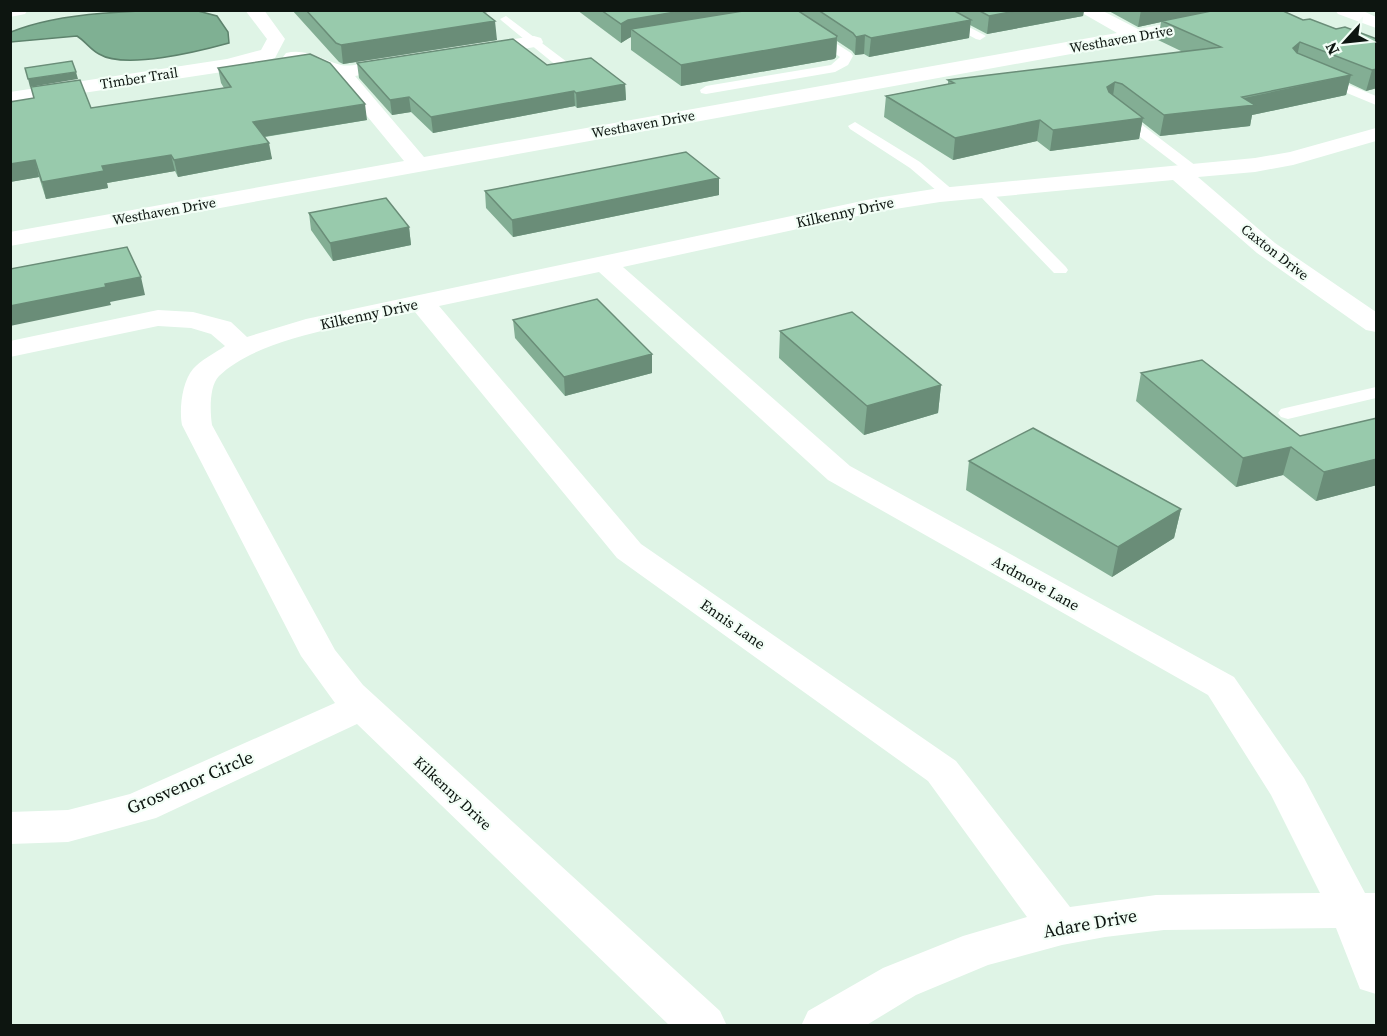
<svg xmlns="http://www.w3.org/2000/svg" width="1387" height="1036" viewBox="0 0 1387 1036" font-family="'Source Serif 4',serif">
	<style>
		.water { fill: #7fb093; stroke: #5d826c; stroke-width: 1.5 }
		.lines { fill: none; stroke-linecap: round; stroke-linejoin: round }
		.service { fill: #fff; fill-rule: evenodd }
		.minor { fill: #fff; fill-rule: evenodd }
		.wall { fill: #83ae94 }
		.shaded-wall { fill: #6a8d78 }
		.building { fill: #98caac; stroke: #6a8d78; stroke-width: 1.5 }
		.labels { text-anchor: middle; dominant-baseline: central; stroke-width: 4.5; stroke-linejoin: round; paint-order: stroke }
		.far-street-label { font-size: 14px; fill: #0d1510; stroke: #f2fef6 }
		.street-label { font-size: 15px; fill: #0d1510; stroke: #f2fef6 }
		.near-street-label { font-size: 18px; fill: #0d1510; stroke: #f2fef6 }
	</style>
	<rect width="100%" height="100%" fill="#dff4e6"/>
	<path class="water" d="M 198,11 L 217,16 L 228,32 L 229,43 C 200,51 125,70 99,54 C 91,50 85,41 77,36 L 11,42 L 11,32 C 62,11 142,10 198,11 Z"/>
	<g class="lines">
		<path class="service" d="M 778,10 L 790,10 L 790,14 L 851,53 L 853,56 L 848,65 L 835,72 L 706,94 L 701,93 L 700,90 L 706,86 L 831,65 L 840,57 L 780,17 Z
			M 922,10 L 937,10 L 986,36 L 980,40 L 976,39 Z
			M 506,16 L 571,65 L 573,68 L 571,71 L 563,71 L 502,21 L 500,19 Z
			M 1322,74 L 1376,96 L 1376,105 L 1318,81 L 1316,78 L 1318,75 Z
			M 1119,110 L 1124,111 L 1200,169 L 1202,172 L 1200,175 L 1190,175 L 1114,117 L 1112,114 L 1114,111 Z
			M 855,122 L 920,162 L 954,191 L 956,194 L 954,197 L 944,197 L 910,168 L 850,129 L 848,126 Z
			M 983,187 L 988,188 L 1066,267 L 1068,270 L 1066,273 L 1054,273 L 978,194 L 976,191 L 978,188 Z
			M 1376,387 L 1376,398 L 1288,419 L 1281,417 L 1278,413 L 1281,409 Z"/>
		<path class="minor" d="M 10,10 L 28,10 L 25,14 L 10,17 Z
			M 245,10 L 264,10 L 285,39 L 275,58 L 229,71 L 10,104 L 10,92 L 227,59 L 261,50 L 267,39 Z
			M 1077,10 L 1101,10 L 1138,29 L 1242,10 L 1284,10 L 1275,15 L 1137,42 L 10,246 L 10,232 L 404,161 L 334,76 L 307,64 L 286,61 L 283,57 L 286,53 C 307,48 322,60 341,65 C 352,68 390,58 403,56 L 410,58 L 413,62 L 410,66 L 355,76 L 424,157 L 1117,33 Z
			M 1335,10 L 1361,10 L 1376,17 L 1376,28 L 1338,14 Z
			M 534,36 L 541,38 L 543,42 L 541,46 L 475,57 L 468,55 L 465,51 L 468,47 L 475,45 Z
			M 1376,128 L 1376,141 L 1293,165 L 1255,172 L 1198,177 L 1275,243 L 1376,312 L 1376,332 L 1366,330 L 1257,253 L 1173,180 L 940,202 L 876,212 L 623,267 L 850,466 L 1234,677 L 1304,778 L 1365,893 L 1376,893 L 1376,994 L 1360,989 L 1336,928 L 1164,930 L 1105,937 L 1062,945 L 988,965 L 916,995 L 865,1026 L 801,1026 L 808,1011 L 883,968 L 963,936 L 1027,917 L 928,781 L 617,558 L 415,312 C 359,324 260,336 219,376 C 209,386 210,412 212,425 L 335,650 L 363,685 L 720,1011 L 727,1026 L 670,1026 L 357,724 L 156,818 L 68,842 L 10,844 L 10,812 L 68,810 L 130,794 L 335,703 L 301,656 L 182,425 C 179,409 182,382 193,369 C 201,360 215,353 225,346 L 211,334 L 191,328 L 158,326 L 10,357 L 10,341 L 158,310 L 193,312 L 231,322 L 247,337 L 306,319 L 876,198 L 940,188 L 1255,158 L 1290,152 ZM 599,272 L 828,480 L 1208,695 L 1271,795 L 1320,893 L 1156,895 L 1070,907 L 956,761 L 641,544 L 439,306 Z"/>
	</g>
	<path class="wall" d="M 292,10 L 496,10 L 484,13 L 497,40 L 343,64 L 339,62 Z
		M 577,10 L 1084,10 L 1083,16 L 987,34 L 970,25 L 969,38 L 869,57 L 864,54 L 855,55 L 852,51 L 837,41 L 836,57 L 834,59 L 681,86 L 631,50 L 631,37 L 629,38 L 621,43 Z
		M 1107,10 L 1281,10 L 1303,20 L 1377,39 L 1377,88 L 1366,91 L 1349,83 L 1346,95 L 1252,115 L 1250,126 L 1160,136 L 1142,122 L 1139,139 L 1050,151 L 1037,141 L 953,160 L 884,117 L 886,96 L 948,84 L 948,80 L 1183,52 L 1158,40 L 1161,22 L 1138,27 Z
		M 357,63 L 547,65 L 625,84 L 626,100 L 577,108 L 575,106 L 433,133 L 411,112 L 392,115 L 359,78 Z
		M 218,68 L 367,120 L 265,137 L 272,159 L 178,177 L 175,171 L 107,183 L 108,188 L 46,199 L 39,177 L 10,182 L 10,102 L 91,108 L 224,88 L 221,83 Z
		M 719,178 L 719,195 L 513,237 L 486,208 L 485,191 Z
		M 309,213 L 409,227 L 411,245 L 333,261 L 311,230 Z
		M 513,320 L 652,354 L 652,373 L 565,396 L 515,338 Z
		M 780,331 L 941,385 L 938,413 L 864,435 L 779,358 Z
		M 1141,373 L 1300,436 L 1377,418 L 1377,485 L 1316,501 L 1283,475 L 1236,487 L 1136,401 Z
		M 969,461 L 1181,509 L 1174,538 L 1112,577 L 966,490 Z"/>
	<path class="shaded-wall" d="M 466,10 L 496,10 L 466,15 Z
		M 687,10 L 777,10 L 631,29 L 631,37 L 629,38 L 621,43 L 621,24 L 628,20 Z
		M 1021,10 L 1084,10 L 1083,16 L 987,34 L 989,16 Z
		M 1141,10 L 1227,10 L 1162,21 L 1161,22 L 1138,27 Z
		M 971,20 L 969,38 L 869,57 L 871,38 Z
		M 495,21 L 497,40 L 343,64 L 341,45 Z
		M 865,35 L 864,54 L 855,55 L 856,37 Z
		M 837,36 L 836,57 L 834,59 L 681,86 L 681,65 Z
		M 1300,42 L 1296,62 L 1293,48 Z
		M 1377,69 L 1377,88 L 1366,91 L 1372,70 Z
		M 76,72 L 78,79 L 30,87 L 28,79 Z
		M 1351,75 L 1346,95 L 1252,115 L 1250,126 L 1160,136 L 1164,115 Z
		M 1115,82 L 1112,103 L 1107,87 Z
		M 625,84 L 626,100 L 577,108 L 576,93 Z
		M 574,91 L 575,106 L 433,133 L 431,117 Z
		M 409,97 L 411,112 L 392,115 L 390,100 Z
		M 365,104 L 367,120 L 256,138 L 253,122 Z
		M 1143,118 L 1139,139 L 1050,151 L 1053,130 Z
		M 1040,120 L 1037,141 L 953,160 L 955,138 Z
		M 269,143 L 272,159 L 178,177 L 174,160 Z
		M 171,155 L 175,171 L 107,183 L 108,188 L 46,199 L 42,182 L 102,166 Z
		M 35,160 L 39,177 L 10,182 L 10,164 Z
		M 719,178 L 719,195 L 513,237 L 512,220 Z
		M 409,227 L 411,245 L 333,261 L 330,243 Z
		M 141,277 L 145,295 L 110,302 L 111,305 L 10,326 L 10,306 L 105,284 Z
		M 652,354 L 652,373 L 565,396 L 564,377 Z
		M 941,385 L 938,413 L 864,435 L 867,406 Z
		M 1291,447 L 1283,475 L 1236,487 L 1243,458 Z
		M 1377,459 L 1377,485 L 1316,501 L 1324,472 Z
		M 1181,509 L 1174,538 L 1112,577 L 1118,547 Z"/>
	<path class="building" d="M 306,10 L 481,10 L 495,21 L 341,45 L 336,43 Z
		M 601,10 L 687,10 L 628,20 L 621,24 Z
		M 749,10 L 797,10 L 837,36 L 836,38 L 681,65 L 631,29 Z
		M 818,10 L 953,10 L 971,20 L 871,38 L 865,35 L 856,37 L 853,33 Z
		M 978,10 L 1021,10 L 989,16 Z
		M 1216,10 L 1281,10 L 1303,20 L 1310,19 L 1336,29 L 1345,27 L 1377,39 L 1377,69 L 1372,70 L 1300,42 L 1293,48 L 1297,53 L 1351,75 L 1242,97 L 1255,105 L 1164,115 L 1122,84 L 1115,82 L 1107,87 L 1109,92 L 1143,118 L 1053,130 L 1040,120 L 955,138 L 886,96 L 954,83 L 948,80 L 1221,47 L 1162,21 Z
		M 513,39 L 547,65 L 591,58 L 625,84 L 576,93 L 574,91 L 431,117 L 409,97 L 390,100 L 357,63 Z
		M 310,54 L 330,63 L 365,104 L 253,122 L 269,143 L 174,160 L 171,155 L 102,166 L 104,171 L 42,182 L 35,160 L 10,164 L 10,102 L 34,98 L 31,87 L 80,80 L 91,108 L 231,87 L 218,68 Z
		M 72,61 L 76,72 L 28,79 L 25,68 Z
		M 686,152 L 719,178 L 512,220 L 485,191 Z
		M 386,198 L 409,227 L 330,243 L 309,213 Z
		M 127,247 L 141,277 L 105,284 L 106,287 L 10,306 L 10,269 Z
		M 597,299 L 652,354 L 564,377 L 513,320 Z
		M 852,312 L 941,385 L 867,406 L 780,331 Z
		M 1202,360 L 1300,436 L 1377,418 L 1377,459 L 1324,472 L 1291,447 L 1243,458 L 1141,373 Z
		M 1033,428 L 1181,509 L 1118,547 L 969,461 Z"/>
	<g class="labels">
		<g class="far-street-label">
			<text transform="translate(1121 39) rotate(-10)">Westhaven Drive</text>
			<text transform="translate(139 78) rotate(-9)">Timber Trail</text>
			<text transform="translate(643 124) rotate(-10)">Westhaven Drive</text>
			<text transform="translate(164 211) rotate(-10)">Westhaven Drive</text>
			<text transform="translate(1275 252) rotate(38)">Caxton Drive</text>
		</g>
		<g class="street-label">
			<text transform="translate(845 212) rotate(-12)">Kilkenny Drive</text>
			<text transform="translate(369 314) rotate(-12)">Kilkenny Drive</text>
			<text transform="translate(1036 583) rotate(29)">Ardmore Lane</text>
			<text transform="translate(733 624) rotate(35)">Ennis Lane</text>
			<text transform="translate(453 793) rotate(43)">Kilkenny Drive</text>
		</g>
		<g class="near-street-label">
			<text transform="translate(190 782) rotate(-23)">Grosvenor Circle</text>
			<text transform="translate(1090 923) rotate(-10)">Adare Drive</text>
		</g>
	</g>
	<rect width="1387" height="1036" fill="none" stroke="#0d1510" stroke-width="24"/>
	<g transform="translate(1345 42) rotate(243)" stroke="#f2fef6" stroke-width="4.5" paint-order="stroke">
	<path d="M0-4.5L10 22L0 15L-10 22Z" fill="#0d1510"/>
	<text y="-9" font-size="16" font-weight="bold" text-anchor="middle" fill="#0d1510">N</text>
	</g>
</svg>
